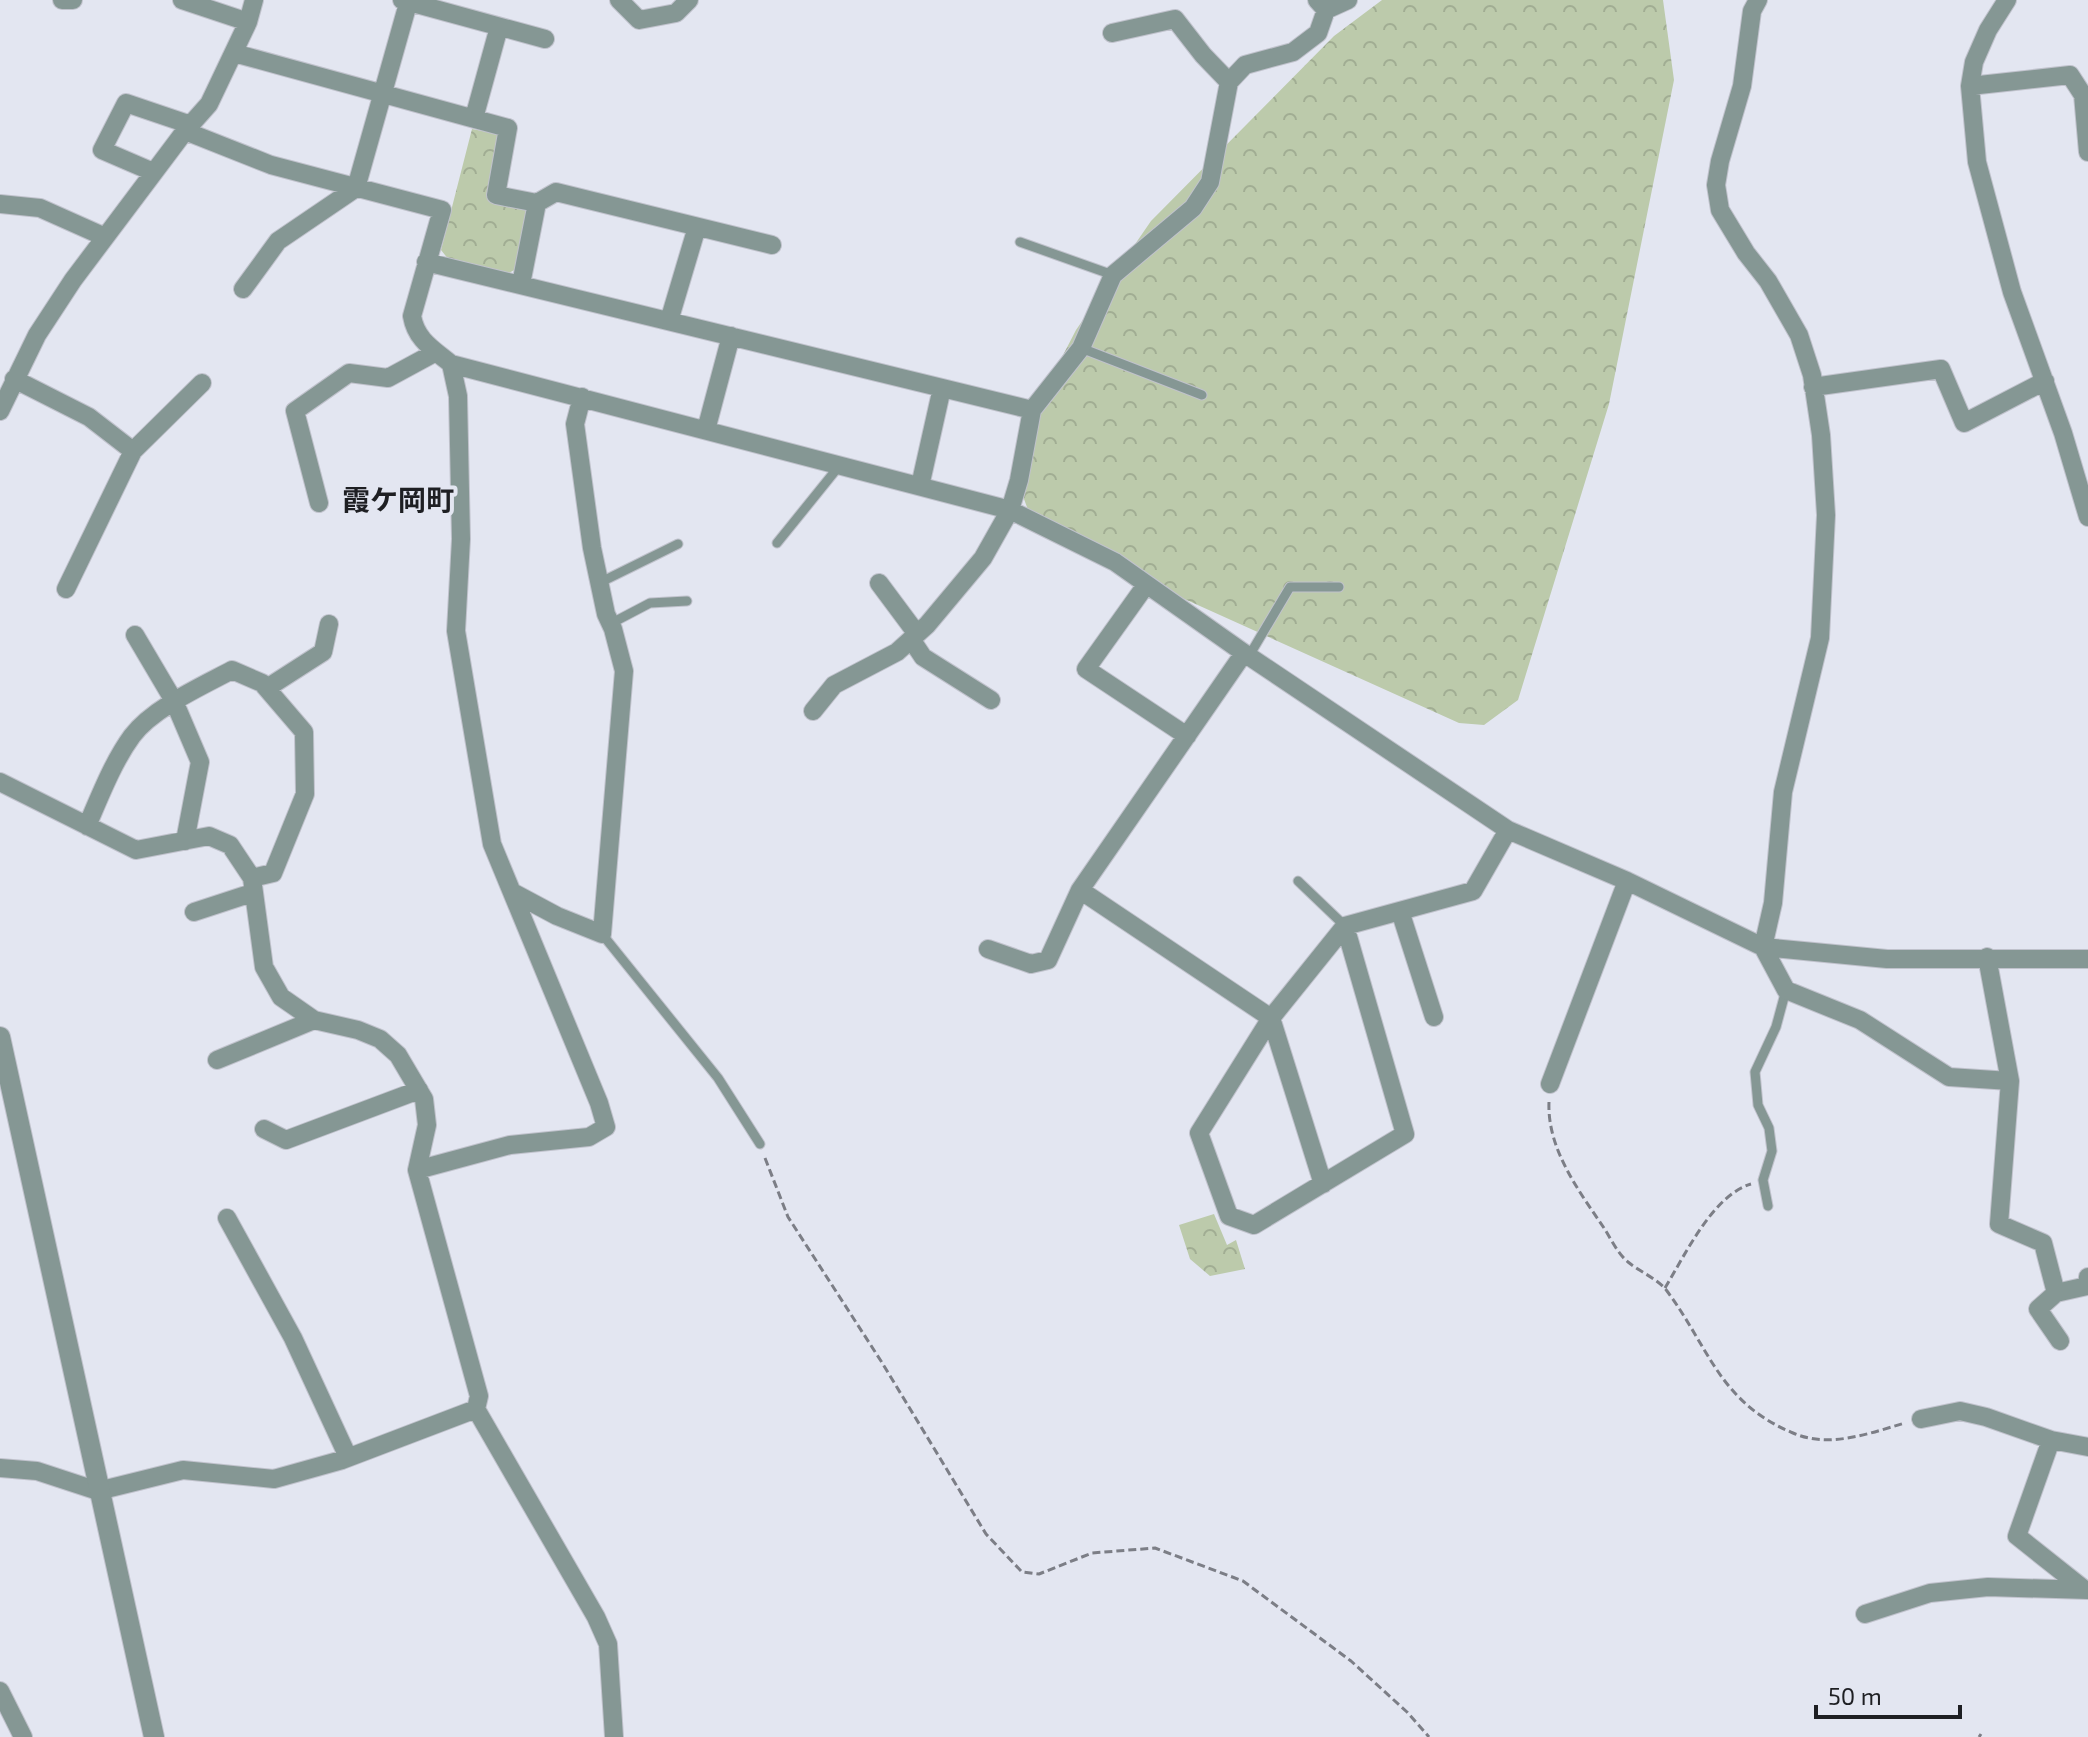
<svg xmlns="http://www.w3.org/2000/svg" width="2088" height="1737" viewBox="0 0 2088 1737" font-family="'Exo 2','Noto Sans JP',sans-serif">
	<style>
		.forest { fill: url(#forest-crowns) }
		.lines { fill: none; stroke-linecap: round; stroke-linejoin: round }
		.service-casing { stroke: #c0c2cc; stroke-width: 11 }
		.minor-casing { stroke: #c0c2cc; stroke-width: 20 }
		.tertiary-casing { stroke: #c0c2cc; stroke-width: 22 }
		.path { stroke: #7c7e86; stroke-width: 3; stroke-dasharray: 8 4; stroke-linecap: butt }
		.service { stroke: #859794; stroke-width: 9 }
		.minor { stroke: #859794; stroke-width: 18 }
		.tertiary { stroke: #859794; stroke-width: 20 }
		.labels { text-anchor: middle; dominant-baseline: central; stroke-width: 8; stroke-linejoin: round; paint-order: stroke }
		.quarter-label { font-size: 28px; font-weight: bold; fill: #1e1f23; stroke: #e3e6f1 }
	</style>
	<defs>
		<pattern id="forest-crowns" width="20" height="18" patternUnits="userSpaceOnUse" patternTransform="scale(2)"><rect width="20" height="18" fill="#bccaab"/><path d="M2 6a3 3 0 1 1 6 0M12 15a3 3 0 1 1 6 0" fill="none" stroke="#a1ad93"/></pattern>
	</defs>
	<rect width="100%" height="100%" fill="#e3e6f1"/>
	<path class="forest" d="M 1382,0 L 1663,0 L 1674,80 L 1609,404 L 1518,700 L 1484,725 L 1459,723 L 1058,542 L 1031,518 L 1024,499 L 1024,475 L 1044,392 L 1076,330 L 1151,221 L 1334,36 Z
		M 472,129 L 498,134 L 492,197 L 529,208 L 516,269 L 507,274 L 449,260 L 441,250 Z
		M 1214,1214 L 1227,1245 L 1236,1240 L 1245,1269 L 1210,1276 L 1190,1259 L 1179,1225 Z"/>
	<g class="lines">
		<defs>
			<path id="service" d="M 1020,242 L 1113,275
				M 1081,348 L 1202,395
				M 777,543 L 840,465
				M 599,583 L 678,544
				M 610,624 L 650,603 L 687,601
				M 1249,656 L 1290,587 L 1339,587
				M 1298,881 L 1345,926
				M 602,934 L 718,1078 L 760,1144
				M 1768,1206 L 1763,1180 L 1772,1151 L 1769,1128 L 1758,1105 L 1755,1072 L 1776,1027 L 1786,990"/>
			<path id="minor" d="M 62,0 L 73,0
				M 182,0 L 248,22
				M 402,0 L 545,39
				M 619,0 L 639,20 L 676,13 L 689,0
				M 1758,0 L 1752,11 L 1742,86 L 1720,161 L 1716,185 L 1720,210 L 1746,253 L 1768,281 L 1799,335 L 1812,375 L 1821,435 L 1826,515 L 1820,638 L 1783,792 L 1773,903 L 1763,947 L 1786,990 L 1860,1020 L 1949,1077 L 2010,1081
				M 2007,0 L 1988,30 L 1974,62 L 1970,86 L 1977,162 L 2012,292 L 2063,433 L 2088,517
				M 1326,10 L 1348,0
				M 1112,33 L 1175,19 L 1203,55 L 1229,82
				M 234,53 L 508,128 L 496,195 L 537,203 L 556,192 L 772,245
				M 1970,86 L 2070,75 L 2083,95 L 2088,152
				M 474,118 L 499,27
				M 185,131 L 271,165 L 442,210 L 412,316 C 416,340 433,349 451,364 L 1010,510 L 1115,562 L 1244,653 L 1508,830 L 1627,881 L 1763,947 L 1887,959 L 2088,959
				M 153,172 L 102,150 L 126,103 L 191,125
				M 0,204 L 40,208 L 105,237
				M 426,262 L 1032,410
				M 521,284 L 537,203
				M 243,289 L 278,241 L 356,188 L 409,0
				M 669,321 L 697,227
				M 14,379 L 89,417 L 133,451 L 202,383
				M 1813,387 L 1941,369 L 1964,423 L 2045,381
				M 0,411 L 37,335 L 73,280 L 185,131 L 209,104 L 248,22 L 254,0
				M 706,430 L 731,336
				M 920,486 L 942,388
				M 319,503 L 295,411 L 349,373 L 388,378 L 436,352
				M 879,583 L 917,634
				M 1146,585 L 1086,669 L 1187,736
				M 66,589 L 133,451
				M 135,635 L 174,701 L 200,762 L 185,841
				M 911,639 L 923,657 L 991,700
				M 267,688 L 323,652 L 329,624
				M 813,711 L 834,685 L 897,652 L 927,625 L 983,558 L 1010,510 L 1019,480 L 1032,410 L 1081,348 L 1113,275 L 1193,208 L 1210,182 L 1229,82 L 1245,65 L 1293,52 L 1318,33 L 1326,10 L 1317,0
				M 0,782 L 136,850 L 209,836 L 230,845 L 252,878 L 264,967 L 281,997 L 314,1020 L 358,1030 L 380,1039 L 398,1055 L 424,1099 L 427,1125 L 417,1170 L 479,1396 L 476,1409 L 596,1617 L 608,1644 L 614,1737
				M 87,826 C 100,796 113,762 132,736 C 153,708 202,686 232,670 L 262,683 L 304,732 L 305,794 L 273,873 L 252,878
				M 1080,890 L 1271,1018 L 1323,1184
				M 514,893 L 557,916 L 602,934 L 624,671 L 613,629 L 606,614 L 592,548 L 575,424 L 582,397
				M 1400,911 L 1434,1017
				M 194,912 L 252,893
				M 1345,926 L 1405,1134 L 1254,1225 L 1229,1216 L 1199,1133 L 1271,1018 L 1345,926 L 1473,891 L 1508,830
				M 988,949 L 1031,964 L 1048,960 L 1080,890 L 1244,653
				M 1987,957 L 2010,1081 L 1999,1224 L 2043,1243 L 2056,1293 L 2038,1309 L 2060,1341
				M 217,1060 L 314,1020
				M 1550,1084 L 1627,881
				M 264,1129 L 286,1140 L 419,1090
				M 417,1170 L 510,1145 L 589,1137 L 606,1127 L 599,1103 L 492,844 L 456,631 L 461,539 L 458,396 L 451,364
				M 227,1218 L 293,1338 L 348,1457
				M 2056,1293 L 2087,1286 L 2088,1277
				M 1921,1419 L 1960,1411 L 1986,1417 L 2051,1440 L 2088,1447
				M 2051,1440 L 2017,1536 L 2085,1590
				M 0,1468 L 37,1471 L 98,1491 L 183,1470 L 274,1479 L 342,1460 L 476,1409
				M 1865,1614 L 1930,1593 L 1988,1587 L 2088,1590
				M 0,1691 L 23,1737"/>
			<path id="tertiary" d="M 0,1037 L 154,1737"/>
		</defs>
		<use href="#service" class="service-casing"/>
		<use href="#minor" class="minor-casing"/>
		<use href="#tertiary" class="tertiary-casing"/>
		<path class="path" d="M 1549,1102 C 1547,1149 1579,1191 1604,1228 C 1611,1239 1618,1254 1628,1262 C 1640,1272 1658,1279 1667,1291 C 1710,1349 1719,1402 1793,1433 C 1829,1449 1870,1433 1905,1423
			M 765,1158 L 788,1217 L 881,1361 L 986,1534 L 1022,1572 L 1039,1574 L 1092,1553 L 1155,1548 L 1243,1581 L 1351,1661 L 1407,1712 L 1429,1737
			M 1665,1288 C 1685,1255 1713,1195 1751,1184
			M 1979,1737 L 1981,1734"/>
		<use href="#service" class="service"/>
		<use href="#minor" class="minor"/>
		<use href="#tertiary" class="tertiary"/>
	</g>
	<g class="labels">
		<g class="quarter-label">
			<text x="398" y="499">霞ケ岡町</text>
		</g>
	</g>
	<path d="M1816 1705v12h144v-12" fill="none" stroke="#1e1f23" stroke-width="4"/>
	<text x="1828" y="1705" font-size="24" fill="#1e1f23" stroke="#e3e6f1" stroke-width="6" paint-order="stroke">50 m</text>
</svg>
